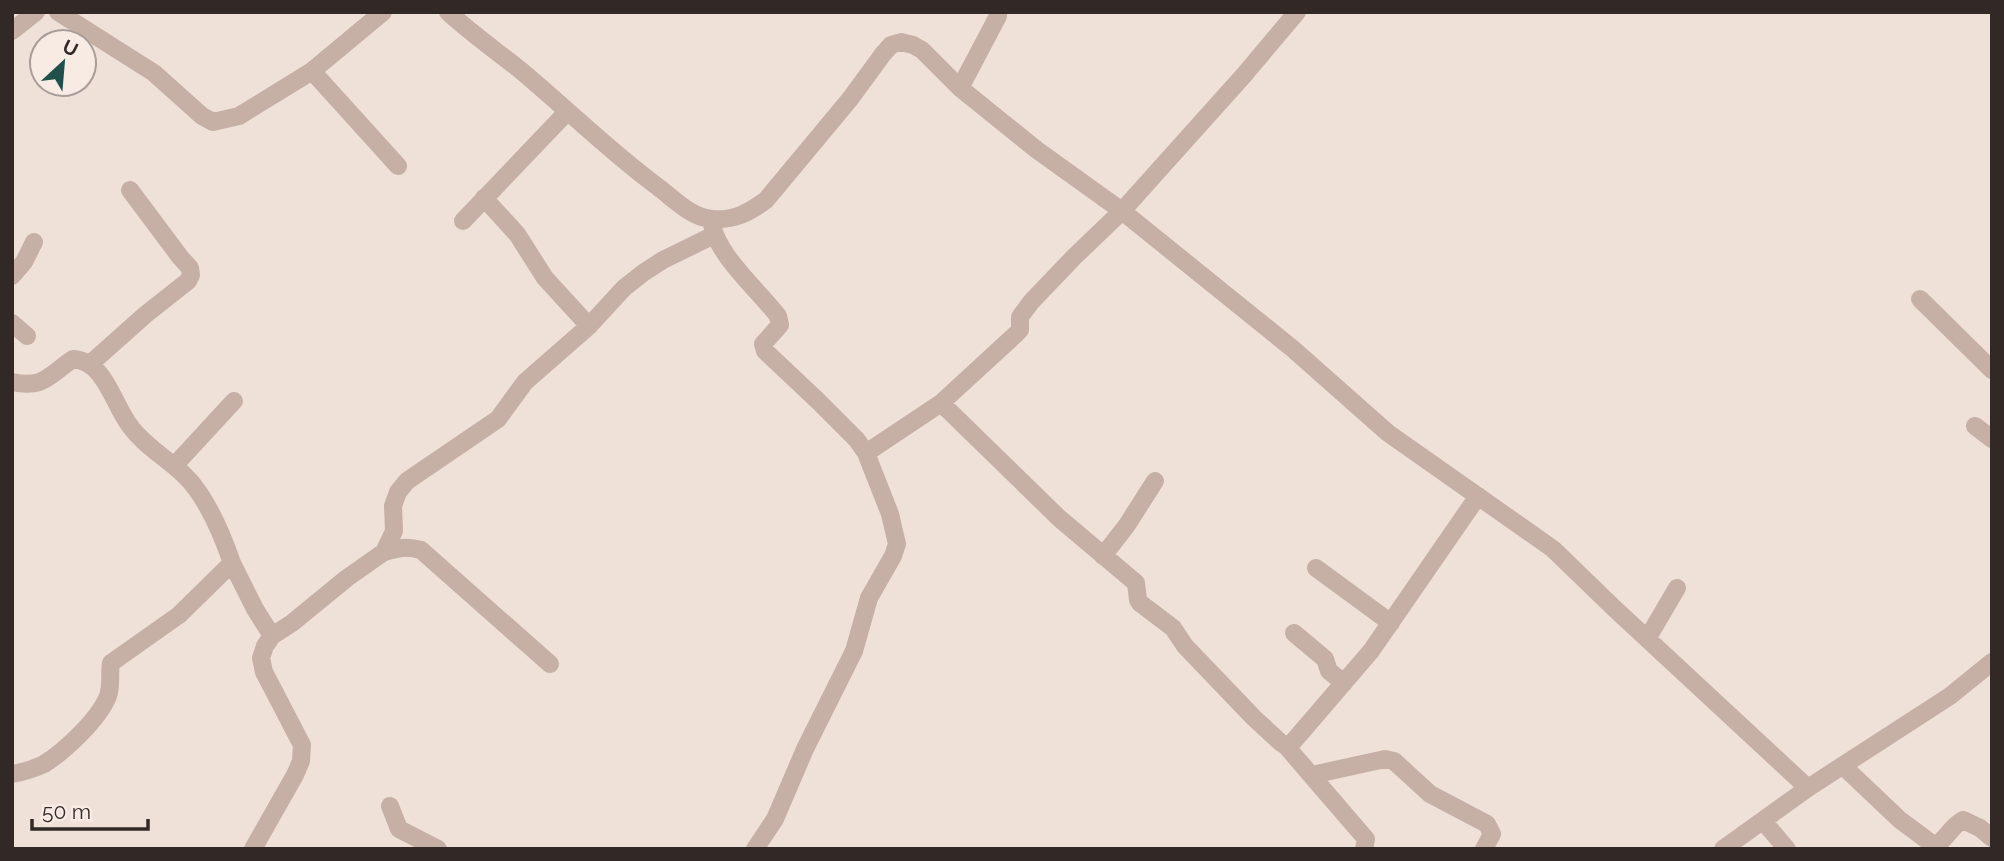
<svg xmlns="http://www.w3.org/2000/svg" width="2004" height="861" viewBox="0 0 2004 861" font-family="Raleway,sans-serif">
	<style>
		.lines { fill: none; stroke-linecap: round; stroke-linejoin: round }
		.minor { stroke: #c6afa5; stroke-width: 18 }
	</style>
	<rect width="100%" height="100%" fill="#efe0d8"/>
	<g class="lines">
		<path class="minor" d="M 58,12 L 154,73 L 202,116 L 213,122 L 239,116 L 312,71
			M 383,12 L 312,71 L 398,166
			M 448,12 C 471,33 495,50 519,69 C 566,108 609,151 658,187 C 674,199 692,218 712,219 C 734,221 750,212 766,200 L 850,99 L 883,54 L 891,45 L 901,42 L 913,45 L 922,50 L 960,88 L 1037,150 L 1122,211 L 1293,349 L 1388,433 L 1553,549 L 1615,609 L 1808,788
			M 12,31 L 36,12
			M 960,88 L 998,16
			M 484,198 L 517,234 L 545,278 L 589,326
			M 463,221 L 567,112
			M 712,224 C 717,255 758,290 778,316 L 780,325 L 763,344 L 765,351 L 818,401 L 857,440 L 866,453 L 890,514 L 897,544 L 893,556 L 869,598 L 854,651 L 805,749 L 775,819 L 755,849
			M 12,276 L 24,262 L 34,242
			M 1920,299 L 1992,370
			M 12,323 L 27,336
			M 90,364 L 145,315 L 188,281 L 191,275 L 190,268 L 180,257 L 130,190
			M 12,382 C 44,389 49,375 73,359 C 105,361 113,404 130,426 C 148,451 179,464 197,490 C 213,512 223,537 232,563 L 179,615 L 111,663 C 109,674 112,684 108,696 C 99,719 65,751 44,764 C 34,769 23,772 12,774
			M 941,403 L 1059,518 L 1136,583 L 1138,600 L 1140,603 L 1173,628 L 1185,646 L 1254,718 L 1280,742 L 1286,746 L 1291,744 L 1298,736 L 1371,651 L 1478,496
			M 1975,426 L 1992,439
			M 866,453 L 941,403 L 1016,334 L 1020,330 L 1020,317 L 1031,302 L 1074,257 L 1122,211 L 1244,75 L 1297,12
			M 174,466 L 234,401
			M 384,552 C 398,548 407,546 421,550 L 550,664
			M 1103,556 L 1127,525 L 1155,481
			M 232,563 L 255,609 L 272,636
			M 1316,568 L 1391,623
			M 1294,633 L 1325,659 L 1329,671 L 1344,683
			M 1647,639 L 1677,588
			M 1286,746 L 1366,839 L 1364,849
			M 1843,766 L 1900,820 L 1935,846 C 1947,839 1951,826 1963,820 L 1980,828 L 1992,838
			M 1312,775 L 1385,759 L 1394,761 L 1430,794 L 1487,824 L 1492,834 L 1484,849
			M 390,806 L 399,829 L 438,849
			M 1763,821 L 1787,849
			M 253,849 L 295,775 L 301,761 L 302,745 L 264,672 L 261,658 L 265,646 L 272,636 L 292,623 L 347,578 L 384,552 L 394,531 L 393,506 L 398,492 L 407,481 L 498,419 L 525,382 L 589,326 L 624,288 L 643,273 L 663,260 L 714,235
			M 1723,849 L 1808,788 L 1950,696 L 1992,662"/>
	</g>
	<rect width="2004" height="861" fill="none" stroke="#322826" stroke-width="28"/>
	<g transform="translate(63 63) rotate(26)"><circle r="33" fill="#f7ebe4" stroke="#a89d98" stroke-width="2"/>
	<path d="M0-5L12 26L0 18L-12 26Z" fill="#1f504b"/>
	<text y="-10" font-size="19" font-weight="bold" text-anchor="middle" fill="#322826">U</text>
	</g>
	<path d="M32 819v10h116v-10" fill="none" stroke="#322826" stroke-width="3.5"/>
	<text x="42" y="819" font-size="21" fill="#322826" stroke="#f7ebe4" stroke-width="5" paint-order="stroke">50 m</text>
</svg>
